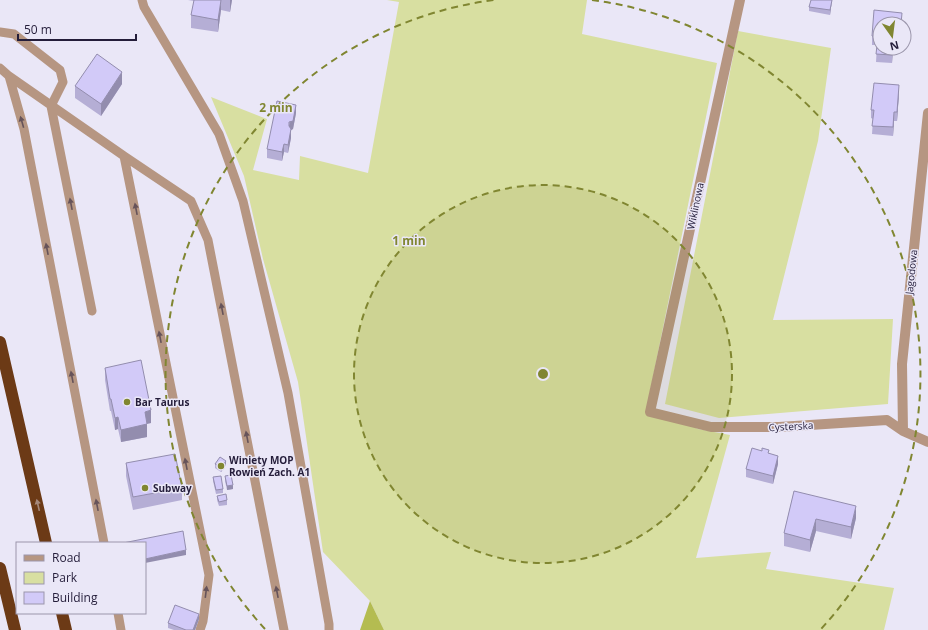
<svg xmlns="http://www.w3.org/2000/svg" width="928" height="630" viewBox="0 0 928 630" font-family="'Open Sans',sans-serif">
	<style>
		.green { fill: #d8dfa1 }
		.forest { fill: #b4bc51 }
		.lines { fill: none; stroke-linecap: round; stroke-linejoin: round }
		.service { stroke: #b69682; stroke-width: 9 }
		.minor { stroke: #b69682; stroke-width: 10 }
		.motorway { stroke: #6c3a16; stroke-width: 12 }
		.wall { fill: #b5aed5 }
		.shaded-wall { fill: #938dae }
		.building { fill: #d2caf8; stroke: #938dae }
		.oneway { fill: #66535a }
		.oneway2 { fill: #a5887b }
		.ring { fill: none; stroke: #808631; stroke-width: 2; stroke-dasharray: 7 5 }
		.poi-dot { fill: #808631; stroke: #eae7f7; stroke-width: 1.5 }
		.labels { text-anchor: middle; dominant-baseline: central; stroke-width: 3; stroke-linejoin: round; paint-order: stroke }
		.street-label { font-size: 10px; fill: #241d3a; stroke: #eae7f7 }
		.poi-label { font-size: 10px; font-weight: bold; fill: #241d3a; stroke: #eae7f7; text-anchor: start }
		.centre { fill: #808631; stroke: #eae7f7; stroke-width: 2 }
		.ring-label { font-size: 12px; text-anchor: middle; font-weight: bold; fill: #808631; stroke: #eae7f7; stroke-width: 3; stroke-linejoin: round; paint-order: stroke }
	</style>
	<rect width="100%" height="100%" fill="#eae7f7"/>
	<path class="green" d="M 387,0 L 587,0 L 582,34 L 717,63 L 647,406 L 698,429 L 730,435 L 696,558 L 771,552 L 766,569 L 894,588 L 884,630 L 384,630 L 370,601 L 323,552 L 298,382 L 263,259 L 244,176 L 211,97 L 267,119 L 253,170 L 299,180 L 300,156 L 368,173 L 399,2 Z
		M 738,31 L 831,48 L 818,141 L 773,320 L 893,319 L 888,404 L 719,418 L 665,404 Z"/>
	<path class="forest" d="M 370,601 L 384,630 L 360,630 Z"/>
	<g class="lines">
		<path class="service" d="M 142,0 L 144,7 L 219,134 L 243,201 L 288,393 L 329,624 L 329,630
			M 0,32 L 14,34 L 60,70 L 63,82 L 51,106 L 92,311
			M 0,68 L 9,76 L 124,156 L 209,575 L 203,621 L 200,630
			M 9,76 L 24,129 L 104,543
			M 124,156 L 191,201 L 208,240 L 284,630
			M 118,613 L 121,630"/>
		<path class="minor" d="M 740,0 L 650,412 L 711,427 L 779,427 L 887,420 L 903,431 L 928,442
			M 903,431 L 902,364 L 928,113"/>
		<path class="motorway" d="M 0,342 L 46,543
			M 0,568 L 15,630
			M 62,613 L 66,630"/>
	</g>
	<path class="wall" d="M 188,0 L 232,0 L 230,12 L 221,10 L 218,32 L 191,28 L 191,15 L 194,1 Z
		M 832,0 L 830,15 L 809,11 L 809,7 Z
		M 902,21 L 880,48 L 893,48 L 892,63 L 876,62 L 877,45 L 872,45 L 872,36 Z
		M 122,84 L 101,116 L 75,98 L 75,86 Z
		M 899,93 L 897,121 L 894,121 L 893,136 L 872,134 L 873,119 L 871,118 L 871,110 Z
		M 296,113 L 293,129 L 291,130 L 291,138 L 288,153 L 284,152 L 282,161 L 267,158 L 267,149 Z
		M 105,368 L 151,423 L 147,424 L 147,437 L 121,442 L 118,429 L 115,430 L 111,411 L 110,411 L 105,380 Z
		M 769,453 L 778,464 L 773,484 L 746,477 L 746,469 Z
		M 126,463 L 182,488 L 182,500 L 133,510 L 126,476 Z
		M 215,464 L 226,465 L 221,472 L 215,468 Z
		M 225,476 L 233,489 L 227,490 L 225,481 Z
		M 213,477 L 223,489 L 223,493 L 216,494 L 213,481 Z
		M 794,491 L 856,518 L 851,539 L 816,531 L 810,552 L 784,546 L 784,533 Z
		M 217,496 L 227,500 L 227,505 L 219,506 L 217,500 Z
		M 199,619 L 195,630 L 174,630 L 168,628 L 168,623 Z"/>
	<path class="shaded-wall" d="M 221,0 L 221,10 L 218,32 L 218,20 Z
		M 230,0 L 232,0 L 230,12 Z
		M 832,0 L 830,15 L 830,10 Z
		M 892,48 L 893,48 L 892,63 Z
		M 122,72 L 122,84 L 101,116 L 101,104 Z
		M 899,85 L 899,93 L 897,121 L 897,112 Z
		M 296,105 L 296,113 L 293,129 L 291,130 L 291,138 L 288,153 L 289,126 Z
		M 894,112 L 894,121 L 893,136 L 893,127 Z
		M 284,144 L 284,152 L 282,161 L 282,152 Z
		M 151,410 L 151,423 L 145,424 L 145,412 Z
		M 118,417 L 118,429 L 115,430 L 115,418 Z
		M 147,424 L 147,437 L 121,442 L 121,430 Z
		M 778,456 L 778,464 L 773,484 L 773,476 Z
		M 226,461 L 226,465 L 221,472 L 221,467 Z
		M 233,485 L 233,489 L 227,490 L 227,486 Z
		M 856,506 L 856,518 L 851,539 L 851,527 Z
		M 816,519 L 816,531 L 810,552 L 810,540 Z
		M 186,550 L 186,555 L 145,563 L 145,559 Z
		M 199,614 L 199,619 L 195,630 L 193,630 Z"/>
	<path class="building" d="M 194,0 L 221,0 L 218,20 L 191,15 Z
		M 811,0 L 832,0 L 830,10 L 809,7 Z
		M 874,10 L 902,13 L 901,24 L 880,24 L 880,48 L 892,48 L 892,55 L 876,54 L 878,37 L 872,36 Z
		M 97,54 L 122,72 L 101,104 L 75,86 Z
		M 874,83 L 899,85 L 897,112 L 894,112 L 893,127 L 872,126 L 874,110 L 871,110 Z
		M 277,101 L 296,105 L 293,121 L 289,122 L 289,126 L 291,129 L 288,145 L 284,144 L 282,152 L 267,149 Z
		M 141,360 L 151,410 L 145,412 L 147,424 L 121,430 L 118,417 L 115,418 L 111,399 L 110,399 L 105,368 Z
		M 752,448 L 762,451 L 762,448 L 769,450 L 768,453 L 778,456 L 773,476 L 746,469 Z
		M 175,454 L 182,488 L 133,497 L 126,463 Z
		M 220,457 L 226,461 L 221,467 L 215,464 Z
		M 231,475 L 233,485 L 227,486 L 225,476 Z
		M 221,476 L 223,489 L 216,490 L 213,477 Z
		M 794,491 L 856,506 L 851,527 L 816,519 L 810,540 L 784,533 Z
		M 226,494 L 227,500 L 219,502 L 217,496 Z
		M 183,531 L 186,550 L 145,559 L 145,543 L 123,543 Z
		M 175,605 L 199,614 L 193,630 L 186,630 L 168,623 Z"/>
	<defs><path id="oneway-solid" d="M-6-.8H1V-3.2L6.5 0L1 3.2V.8H-6Z"/></defs>
	<g class="oneway">
		<use href="#oneway-solid" transform="translate(22 122) rotate(-106)"/>
		<use href="#oneway-solid" transform="translate(71 204) rotate(-101)"/>
		<use href="#oneway-solid" transform="translate(136 209) rotate(-101)"/>
		<use href="#oneway-solid" transform="translate(47 249) rotate(-101)"/>
		<use href="#oneway-solid" transform="translate(222 309) rotate(-101)"/>
		<use href="#oneway-solid" transform="translate(160 337) rotate(-101)"/>
		<use href="#oneway-solid" transform="translate(72 377) rotate(-101)"/>
		<use href="#oneway-solid" transform="translate(247 437) rotate(-101)"/>
		<use href="#oneway-solid" transform="translate(186 464) rotate(-101)"/>
		<use href="#oneway-solid" transform="translate(97 505) rotate(-101)"/>
		<use href="#oneway-solid" transform="translate(206 592) rotate(-83)"/>
		<use href="#oneway-solid" transform="translate(277 592) rotate(-101)"/>
	</g>
	<use class="oneway2" href="#oneway-solid" transform="translate(38 505) rotate(-103)"/>
	<circle cx="543" cy="374" r="189" fill="#808631" fill-opacity=".12"/>
	<g class="ring">
		<circle cx="543" cy="374" r="189"/>
		<path d="M265 629A377 377 0 0 1 494 0M592 0A377 377 0 0 1 821 629"/>
	</g>
	<g class="poi-dot">
		<circle cx="127" cy="402" r="4"/>
		<circle cx="221" cy="466" r="4"/>
		<circle cx="145" cy="488" r="4"/>
	</g>
	<g class="labels">
		<g class="street-label">
			<text transform="translate(695 206) rotate(-78)">Wiklinowa</text>
			<text transform="translate(911 272) rotate(-84)">Jagodowa</text>
			<text transform="translate(791 426) rotate(-3)">Cysterska</text>
		</g>
		<g class="poi-label">
			<text x="135" y="402">Bar Taurus</text>
			<text x="229" y="460">Winiety MOP<tspan x="229" dy="12">Rowień Zach. A1</tspan></text>
			<text x="153" y="488">Subway</text>
		</g>
	</g>
	<circle cx="543" cy="374" r="6" class="centre"/>
	<g class="ring-label">
		<text x="276" y="112">2 min</text>
		<text x="409" y="245">1 min</text>
	</g>
	<rect x="16" y="542" width="130" height="72" fill="#eae7f7" stroke="#9b96ab"/>
	<rect x="24" y="555" width="20" height="6" fill="#b69682" stroke="#9b96ab"/>
	<text x="52" y="562" font-size="12" fill="#241d3a">Road</text>
	<rect x="24" y="572" width="20" height="12" fill="#d8dfa1" stroke="#9b96ab"/>
	<text x="52" y="582" font-size="12" fill="#241d3a">Park</text>
	<rect x="24" y="592" width="20" height="12" fill="#d2caf8" stroke="#9b96ab"/>
	<text x="52" y="602" font-size="12" fill="#241d3a">Building</text>
	<g transform="translate(892 36) rotate(166)"><circle r="19" fill="#eae7f7" stroke="#9b96ab"/>
	<path d="M0-3L7 15L0 10L-7 15Z" fill="#808631"/>
	<text y="-6" font-size="11" font-weight="bold" text-anchor="middle" fill="#241d3a">N</text>
	</g>
	<path d="M18 34v6h118v-6" fill="none" stroke="#241d3a" stroke-width="2"/>
	<text x="24" y="34" font-size="12" fill="#241d3a" stroke="#eae7f7" stroke-width="3" paint-order="stroke">50 m</text>
</svg>
